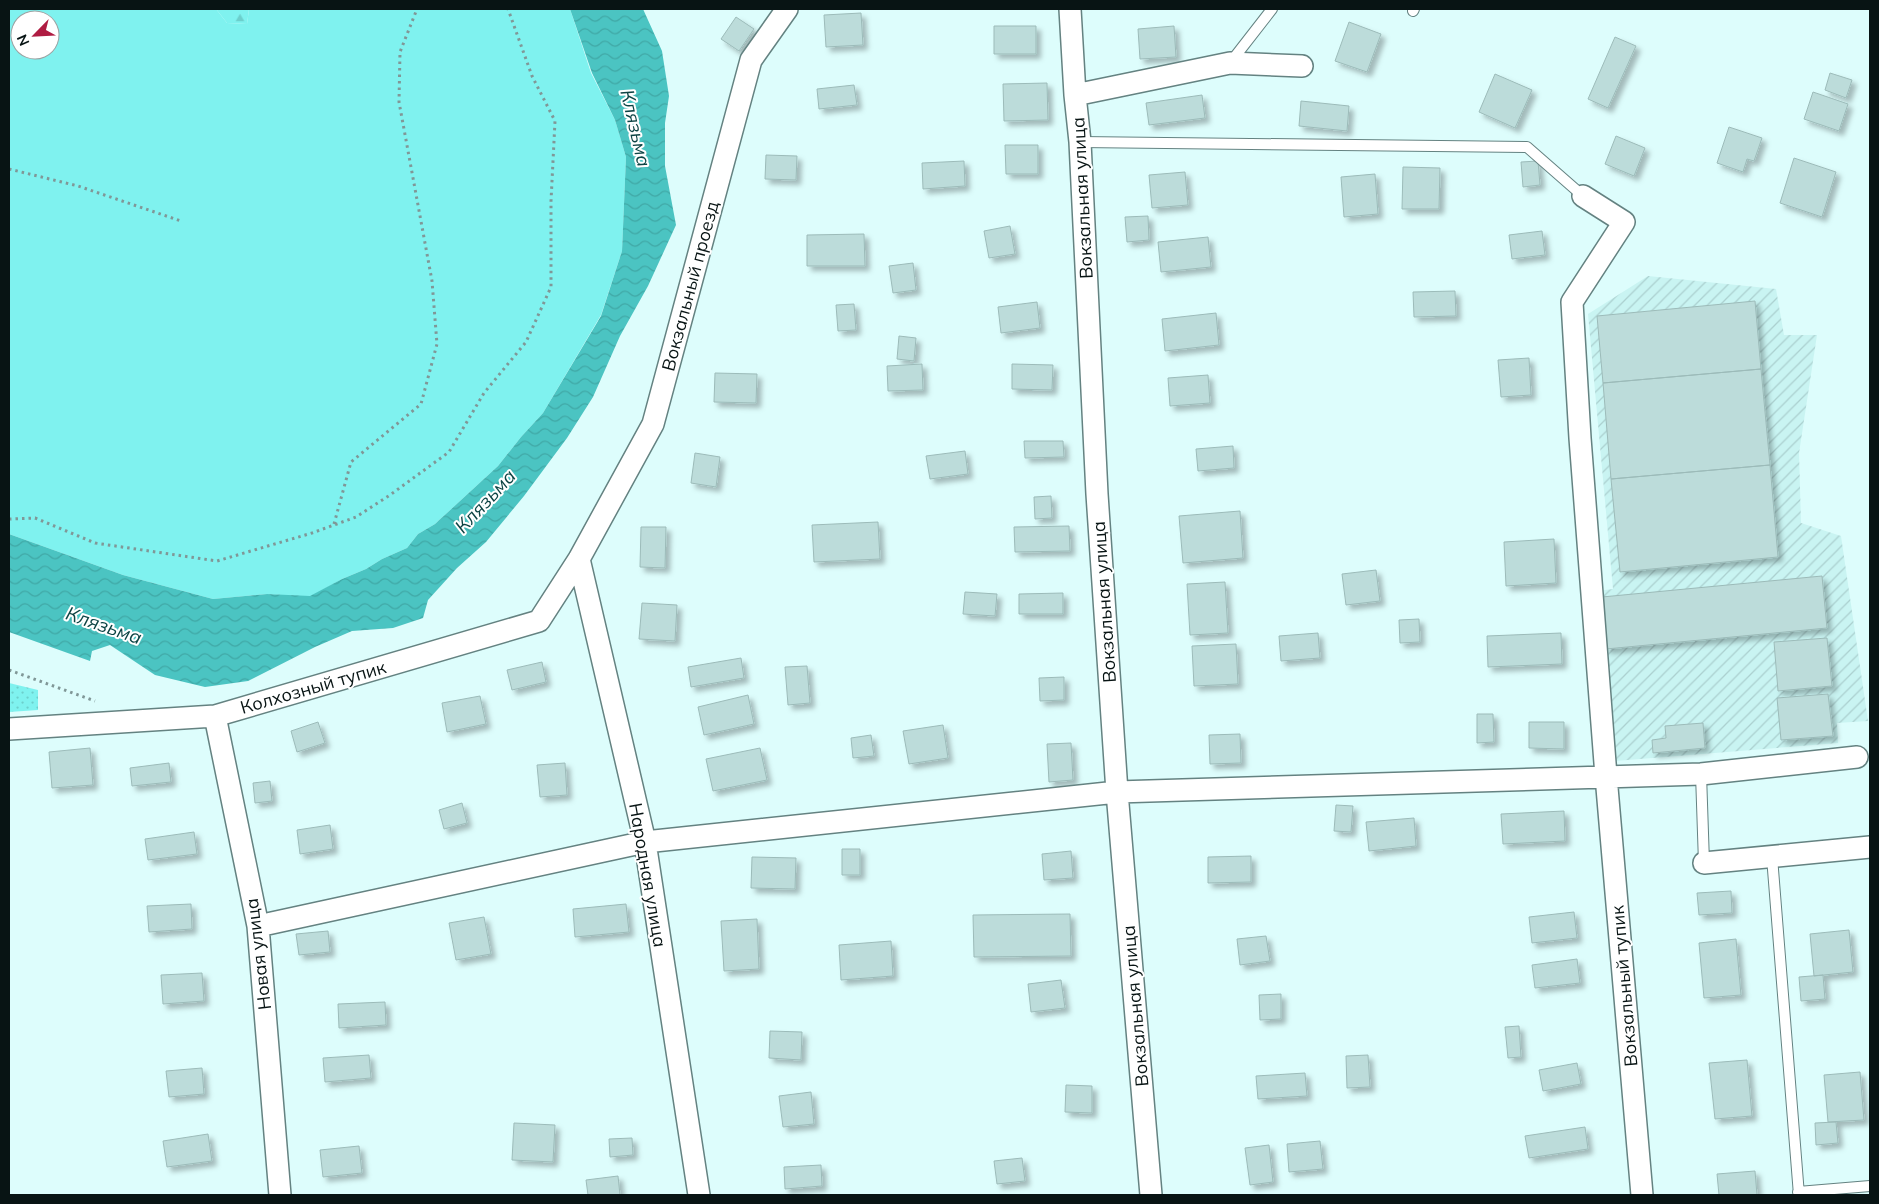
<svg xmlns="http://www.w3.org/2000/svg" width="1879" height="1204" viewBox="0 0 1879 1204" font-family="Mulish,sans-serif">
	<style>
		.industrial { fill: url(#industrial-furrows) }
		.green { fill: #7ff2ef; fill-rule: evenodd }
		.forest { fill: url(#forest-firs) }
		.park { fill: url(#park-dots) }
		.water { fill: url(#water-waves) }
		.building { fill: #bcdcda; stroke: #9cbbb9; filter: url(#shadow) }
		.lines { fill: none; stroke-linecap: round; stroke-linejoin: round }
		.lane-casing { stroke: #648281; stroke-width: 12 }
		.street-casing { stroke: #648281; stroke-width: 24 }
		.path { stroke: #809797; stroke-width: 3; stroke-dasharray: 2.5 4; stroke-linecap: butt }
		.lane { stroke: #fff; stroke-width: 10 }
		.street { stroke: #fff; stroke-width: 21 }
		.labels { text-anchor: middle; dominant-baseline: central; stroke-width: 4; stroke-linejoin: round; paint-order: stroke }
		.street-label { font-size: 18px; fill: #081414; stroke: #fff }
		.water-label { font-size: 19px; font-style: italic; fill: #0d4444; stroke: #fff }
	</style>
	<defs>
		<pattern id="industrial-furrows" width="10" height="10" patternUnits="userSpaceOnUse" patternTransform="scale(1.25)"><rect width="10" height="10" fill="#c9f4f2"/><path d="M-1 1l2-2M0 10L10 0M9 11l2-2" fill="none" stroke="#abd0cf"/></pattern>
		<pattern id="forest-firs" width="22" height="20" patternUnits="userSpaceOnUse" patternTransform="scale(1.25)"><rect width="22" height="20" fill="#7ff2ef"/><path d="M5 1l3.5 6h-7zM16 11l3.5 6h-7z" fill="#6ccfcc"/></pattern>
		<pattern id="park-dots" width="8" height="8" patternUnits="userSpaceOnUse" patternTransform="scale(1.25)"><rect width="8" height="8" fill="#7ff2ef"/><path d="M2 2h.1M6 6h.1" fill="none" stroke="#6ccfcc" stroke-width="1.8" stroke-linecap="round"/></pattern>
		<pattern id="water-waves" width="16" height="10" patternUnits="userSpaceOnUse" patternTransform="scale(1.25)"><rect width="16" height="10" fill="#4bc4c2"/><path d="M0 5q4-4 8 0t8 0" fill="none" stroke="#40a8a6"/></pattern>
		<filter id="shadow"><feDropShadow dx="4.5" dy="4.5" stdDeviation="2.5" flood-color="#0004"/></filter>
	</defs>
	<rect width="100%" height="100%" fill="#ddfdfc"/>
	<path class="industrial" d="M 1648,276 L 1776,289 L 1784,335 L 1817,335 L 1799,453 L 1801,523 L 1841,536 L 1868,721 L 1837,723 L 1838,743 L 1615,761 L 1597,591 L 1613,589 L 1588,314 Z"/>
	<path class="green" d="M 9,9 L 216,9 L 227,23 L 247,24 L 249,9 L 570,9 L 591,73 L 615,120 L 626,157 L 622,251 L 601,315 L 543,413 L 521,437 L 498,466 L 435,524 L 418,534 L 407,548 L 382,559 L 366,569 L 342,579 L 310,597 L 267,594 L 213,599 L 123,575 L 9,534 ZM 20,20 L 50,20 L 50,50 L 20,50 Z"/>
	<path class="forest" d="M 216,9 L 249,9 L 247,24 L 227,23 Z"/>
	<path class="park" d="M 9,683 L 38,690 L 38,710 L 9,712 Z"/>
	<path class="water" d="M 570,9 L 643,9 L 662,51 L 669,96 L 665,123 L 665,166 L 676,225 L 648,286 L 620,336 L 593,397 L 567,438 L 524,496 L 486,542 L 457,568 L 428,600 L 423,618 L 393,628 L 352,631 L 315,647 L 248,681 L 205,687 L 155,675 L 110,645 L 92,651 L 90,661 L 9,632 L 9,534 L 123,575 L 213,599 L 267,594 L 310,596 L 342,579 L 366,569 L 382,559 L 407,548 L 418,534 L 435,524 L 498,466 L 521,437 L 543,413 L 601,316 L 622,251 L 626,157 L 615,120 L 592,73 Z"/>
	<path class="building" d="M 861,13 L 863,45 L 826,47 L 824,15 Z
		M 736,17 L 754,29 L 739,51 L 721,39 Z
		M 1349,22 L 1381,34 L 1367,72 L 1335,61 Z
		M 994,26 L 1036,26 L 1036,54 L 994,54 Z
		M 1174,26 L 1176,57 L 1140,59 L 1138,29 Z
		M 1615,37 L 1636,46 L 1608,108 L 1588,99 Z
		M 1830,73 L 1852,80 L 1846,98 L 1825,90 Z
		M 1495,74 L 1532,90 L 1515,128 L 1479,112 Z
		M 1047,83 L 1048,120 L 1004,121 L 1003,84 Z
		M 854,85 L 857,105 L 819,109 L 817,89 Z
		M 1813,92 L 1848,104 L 1839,131 L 1804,119 Z
		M 1202,95 L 1205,118 L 1149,125 L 1146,103 Z
		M 1301,101 L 1349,106 L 1347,131 L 1299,126 Z
		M 1729,127 L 1762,138 L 1754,161 L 1747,159 L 1743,172 L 1717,163 Z
		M 1616,136 L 1645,148 L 1634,176 L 1605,164 Z
		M 1005,145 L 1038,145 L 1038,174 L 1006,174 Z
		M 766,155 L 797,156 L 796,180 L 765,179 Z
		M 1794,158 L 1836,172 L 1822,217 L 1780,203 Z
		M 964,161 L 965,186 L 923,189 L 922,163 Z
		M 1538,161 L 1540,185 L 1523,187 L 1521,162 Z
		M 1403,167 L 1440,168 L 1439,209 L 1402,209 Z
		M 1185,172 L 1188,205 L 1152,208 L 1149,175 Z
		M 1375,174 L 1378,214 L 1344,217 L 1341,177 Z
		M 1148,216 L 1149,240 L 1127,242 L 1125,217 Z
		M 1010,226 L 1015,254 L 989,258 L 984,231 Z
		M 1542,231 L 1545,255 L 1512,259 L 1509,235 Z
		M 864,234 L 865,266 L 807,266 L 807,235 Z
		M 1208,237 L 1211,267 L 1161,272 L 1158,242 Z
		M 913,263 L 916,290 L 893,293 L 889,266 Z
		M 1455,291 L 1456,316 L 1414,317 L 1413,292 Z
		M 1755,301 L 1761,369 L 1603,383 L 1597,316 Z
		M 1037,302 L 1040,328 L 1001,333 L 998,307 Z
		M 854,304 L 856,330 L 838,331 L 836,305 Z
		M 1216,313 L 1219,345 L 1165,351 L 1162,319 Z
		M 899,336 L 916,338 L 914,361 L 897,359 Z
		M 1529,358 L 1531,395 L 1501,397 L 1498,360 Z
		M 922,364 L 923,390 L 888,391 L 887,366 Z
		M 1012,364 L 1053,365 L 1052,390 L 1012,389 Z
		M 1761,369 L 1770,465 L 1611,479 L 1603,383 Z
		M 715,373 L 757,374 L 756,403 L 714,402 Z
		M 1208,375 L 1210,403 L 1170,406 L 1168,378 Z
		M 1024,441 L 1063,441 L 1064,457 L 1025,458 Z
		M 1233,446 L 1234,468 L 1198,471 L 1196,449 Z
		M 965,451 L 968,474 L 930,479 L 926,456 Z
		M 695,453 L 720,457 L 716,487 L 691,483 Z
		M 1770,465 L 1778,557 L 1620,572 L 1611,479 Z
		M 1051,496 L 1052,518 L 1035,519 L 1034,497 Z
		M 1240,511 L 1243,558 L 1183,563 L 1179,516 Z
		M 878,522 L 880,559 L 814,562 L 812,525 Z
		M 1069,526 L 1070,551 L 1015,552 L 1014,527 Z
		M 641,527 L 666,527 L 665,568 L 640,567 Z
		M 1554,539 L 1556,583 L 1506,586 L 1504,542 Z
		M 1376,570 L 1380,601 L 1346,605 L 1342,574 Z
		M 1822,576 L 1827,628 L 1606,649 L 1602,597 Z
		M 1225,582 L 1228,633 L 1190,635 L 1187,584 Z
		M 965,592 L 997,594 L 995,616 L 963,614 Z
		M 1063,593 L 1063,614 L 1019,614 L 1019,594 Z
		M 642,603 L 677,605 L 675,641 L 639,639 Z
		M 1419,619 L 1420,642 L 1400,643 L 1399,620 Z
		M 1318,633 L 1320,658 L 1281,661 L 1279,636 Z
		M 1561,633 L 1562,664 L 1488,667 L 1487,636 Z
		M 1827,638 L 1832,686 L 1778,691 L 1774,642 Z
		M 1236,644 L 1238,684 L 1194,686 L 1192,646 Z
		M 741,658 L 744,678 L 691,687 L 688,667 Z
		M 542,662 L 546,682 L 512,690 L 507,670 Z
		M 807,666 L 810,703 L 788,705 L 785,667 Z
		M 1064,677 L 1064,700 L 1040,701 L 1039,678 Z
		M 1828,694 L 1833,736 L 1781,740 L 1777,698 Z
		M 748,695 L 754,724 L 704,735 L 698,707 Z
		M 480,696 L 486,724 L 447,732 L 442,703 Z
		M 1477,714 L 1493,714 L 1494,742 L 1477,743 Z
		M 318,722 L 325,743 L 297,752 L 291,731 Z
		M 1529,722 L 1564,722 L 1564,749 L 1529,748 Z
		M 1703,723 L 1705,748 L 1653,753 L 1652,740 L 1666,738 L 1665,726 Z
		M 943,725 L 948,758 L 909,764 L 903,731 Z
		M 1240,734 L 1241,763 L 1210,764 L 1209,735 Z
		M 871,735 L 874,756 L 853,758 L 851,738 Z
		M 1071,743 L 1073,780 L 1049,782 L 1047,744 Z
		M 90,748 L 93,785 L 52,788 L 49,752 Z
		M 760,748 L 767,780 L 713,791 L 706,759 Z
		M 169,763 L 171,782 L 132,786 L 130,768 Z
		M 565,763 L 567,795 L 540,797 L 537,765 Z
		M 270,781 L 272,801 L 255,803 L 253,783 Z
		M 462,803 L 467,823 L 444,829 L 439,810 Z
		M 1336,805 L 1353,806 L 1351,832 L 1334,831 Z
		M 1564,811 L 1565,841 L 1503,844 L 1501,814 Z
		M 1414,818 L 1416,846 L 1369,851 L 1366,822 Z
		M 330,825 L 333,849 L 300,854 L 297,830 Z
		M 194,832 L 197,854 L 148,860 L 145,839 Z
		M 842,849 L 860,849 L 860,875 L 842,875 Z
		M 1071,851 L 1073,878 L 1044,880 L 1042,854 Z
		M 1251,856 L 1251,882 L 1208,883 L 1208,857 Z
		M 752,857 L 796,858 L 795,889 L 751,888 Z
		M 1731,891 L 1732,913 L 1699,915 L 1697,893 Z
		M 191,904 L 192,929 L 149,932 L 147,906 Z
		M 626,904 L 629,932 L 575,937 L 573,909 Z
		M 1574,912 L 1577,938 L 1532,943 L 1529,917 Z
		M 1070,914 L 1071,956 L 974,957 L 973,915 Z
		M 484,917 L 491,954 L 456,960 L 449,923 Z
		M 757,919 L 759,969 L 724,971 L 721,921 Z
		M 1849,930 L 1853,972 L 1814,976 L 1810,934 Z
		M 328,931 L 330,952 L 299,955 L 296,934 Z
		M 1266,936 L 1270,961 L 1240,965 L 1237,939 Z
		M 1736,939 L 1741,995 L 1704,998 L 1699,943 Z
		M 891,941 L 893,976 L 841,980 L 839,945 Z
		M 1577,959 L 1580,983 L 1535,988 L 1532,965 Z
		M 202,973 L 204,1001 L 163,1004 L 161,975 Z
		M 1823,975 L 1825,999 L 1801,1001 L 1799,977 Z
		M 1061,980 L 1065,1008 L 1031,1012 L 1028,984 Z
		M 1281,994 L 1281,1019 L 1260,1020 L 1259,995 Z
		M 385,1002 L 386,1025 L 339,1028 L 338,1004 Z
		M 1519,1026 L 1521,1057 L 1508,1058 L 1505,1027 Z
		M 770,1031 L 802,1032 L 801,1060 L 769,1058 Z
		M 369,1055 L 371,1078 L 325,1082 L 323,1058 Z
		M 1368,1055 L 1370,1087 L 1347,1088 L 1346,1056 Z
		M 1747,1060 L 1752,1116 L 1715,1119 L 1709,1063 Z
		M 1577,1063 L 1581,1084 L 1543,1091 L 1539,1070 Z
		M 202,1068 L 204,1094 L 169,1097 L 166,1071 Z
		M 1860,1072 L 1864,1120 L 1828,1122 L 1824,1075 Z
		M 1305,1073 L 1307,1096 L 1258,1099 L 1256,1076 Z
		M 1066,1085 L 1092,1086 L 1092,1113 L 1065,1112 Z
		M 811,1092 L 814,1124 L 783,1127 L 779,1096 Z
		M 1836,1122 L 1838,1143 L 1816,1145 L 1815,1123 Z
		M 514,1123 L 555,1125 L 553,1162 L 512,1160 Z
		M 1585,1127 L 1588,1149 L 1529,1158 L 1525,1136 Z
		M 208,1134 L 212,1161 L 167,1167 L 163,1141 Z
		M 632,1138 L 633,1155 L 610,1157 L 609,1139 Z
		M 1320,1141 L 1323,1169 L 1289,1172 L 1287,1144 Z
		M 1269,1145 L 1273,1182 L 1250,1185 L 1245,1148 Z
		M 359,1146 L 362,1173 L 323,1177 L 320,1150 Z
		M 1022,1158 L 1025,1181 L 997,1184 L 994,1161 Z
		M 821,1165 L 822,1186 L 785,1189 L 784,1167 Z
		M 1755,1171 L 1757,1195 L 1719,1195 L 1717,1174 Z
		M 618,1176 L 620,1195 L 588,1195 L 586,1180 Z"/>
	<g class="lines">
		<defs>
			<path id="lane" d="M 1413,11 L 1414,9
				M 1230,63 L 1272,9
				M 1080,142 L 1527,147 L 1583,196
				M 1701,774 L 1704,863
				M 1772,857 L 1799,1195
				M 1798,1192 L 1870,1186"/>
			<path id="street" d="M 1070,9 L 1075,95 L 1080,142 L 1097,494 L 1117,792 L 1151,1195
				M 1075,95 L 1230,63 L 1302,66
				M 1583,196 L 1624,222 L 1572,302 L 1580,438 L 1606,776 L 1642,1195
				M 579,559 L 645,842 L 699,1195
				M 215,716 L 258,926 L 280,1195
				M 9,729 L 215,716 L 539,621 L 579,559 L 653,424 L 751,60 L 787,9
				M 1704,863 L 1870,847
				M 258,926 L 645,842 L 1117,792 L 1701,774 L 1857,757"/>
		</defs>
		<use href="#lane" class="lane-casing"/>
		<use href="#street" class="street-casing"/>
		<path class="path" d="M 9,169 L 78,186 L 181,221
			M 9,519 L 35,518 L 95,543 L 217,561 L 312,533 L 356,517 L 390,495 L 449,452 L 484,393 L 526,342 L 551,287 L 551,201 L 555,121 L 532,76 L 508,9
			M 334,524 L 351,462 L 421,404 L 437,344 L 432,281 L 399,102 L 400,52 L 417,9
			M 9,670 L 95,701"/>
		<use href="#lane" class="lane"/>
		<use href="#street" class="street"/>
	</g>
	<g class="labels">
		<g class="street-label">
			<text transform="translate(1082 198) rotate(-93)">Вокзальная улица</text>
			<text transform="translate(690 286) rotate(-75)">Вокзальный проезд</text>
			<text transform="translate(1104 602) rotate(-94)">Вокзальная улица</text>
			<text transform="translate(313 687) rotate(-16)">Колхозный тупик</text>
			<text transform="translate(648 875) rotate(80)">Народная улица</text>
			<text transform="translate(258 954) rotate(-97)">Новая улица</text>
			<text transform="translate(1624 986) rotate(-95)">Вокзальный тупик</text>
			<text transform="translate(1135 1006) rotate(-95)">Вокзальная улица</text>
		</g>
		<g class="water-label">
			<text transform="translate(636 128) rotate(77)">Клязьма</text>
			<text transform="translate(485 501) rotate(-47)">Клязьма</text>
			<text transform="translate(104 625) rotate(19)">Клязьма</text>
		</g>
	</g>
	<rect width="1879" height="1204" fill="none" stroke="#081414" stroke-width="20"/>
	<g transform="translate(35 35) rotate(246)"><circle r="24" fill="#ffffff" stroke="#9ca1a1"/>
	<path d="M0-4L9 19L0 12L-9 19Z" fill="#af1c42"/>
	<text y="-8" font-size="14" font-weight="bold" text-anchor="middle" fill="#081414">N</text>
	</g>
</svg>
